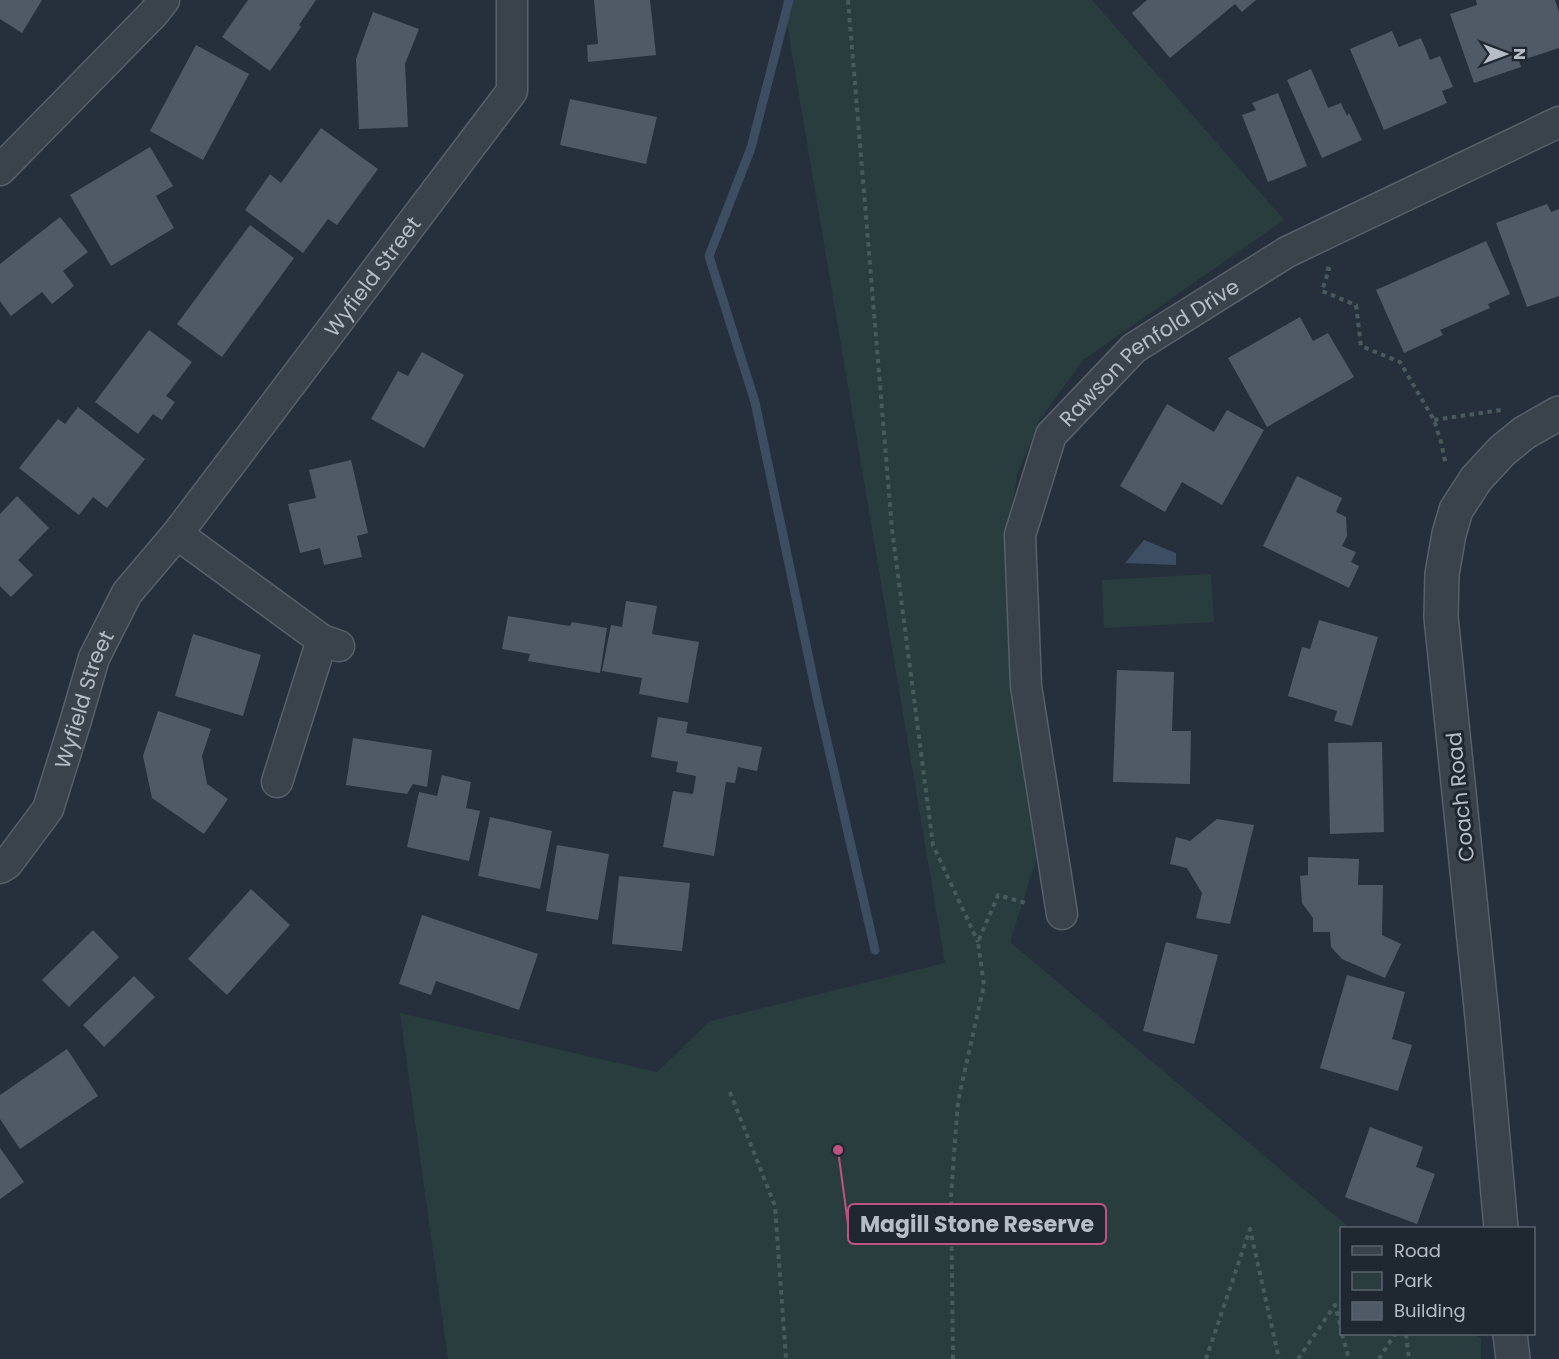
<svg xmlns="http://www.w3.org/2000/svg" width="1559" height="1359" viewBox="0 0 1559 1359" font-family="Poppins,sans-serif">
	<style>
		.green { fill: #293d3e }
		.water { fill: #3d4e63 }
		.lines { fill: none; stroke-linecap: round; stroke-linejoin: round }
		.stream { stroke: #3d4e63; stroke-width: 9 }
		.building { fill: #505a67 }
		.minor-casing { stroke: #58606a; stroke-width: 33 }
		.tertiary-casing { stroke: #58606a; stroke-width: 36 }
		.path { stroke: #485a5c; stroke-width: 4; stroke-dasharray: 4.5 4.5; stroke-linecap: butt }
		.minor { stroke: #3a424c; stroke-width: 30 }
		.tertiary { stroke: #3a424c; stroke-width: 33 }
		.labels { text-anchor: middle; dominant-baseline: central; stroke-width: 6; stroke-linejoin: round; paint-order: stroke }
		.street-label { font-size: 21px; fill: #b6bdc7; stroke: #1f2731 }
		.leader { fill: none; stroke: #be5281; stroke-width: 2 }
		.callout-dot { fill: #be5281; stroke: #1f2731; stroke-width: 2 }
		.callout { fill: #1f2731; stroke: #be5281; stroke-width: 2 }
		.callout-label { font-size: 22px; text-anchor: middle; font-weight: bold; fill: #b6bdc7 }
	</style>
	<rect width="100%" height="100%" fill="#26303c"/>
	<path class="green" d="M 783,0 L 1092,0 L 1284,220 L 1083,360 L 1039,421 L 1017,475 L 1009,533 L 1037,857 L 1010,942 L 1350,1228 L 1342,1228 L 1342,1334 L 1475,1334 L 1481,1339 L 1481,1359 L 448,1359 L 400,1013 L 657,1072 L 710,1021 L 945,963 Z
		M 1211,574 L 1214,622 L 1104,628 L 1102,580 Z"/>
	<path class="water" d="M 1144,540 L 1176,553 L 1176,565 L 1125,563 Z"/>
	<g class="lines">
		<path class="stream" d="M 789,0 L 751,148 L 709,256 L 755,402 L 818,702 L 875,950"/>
	</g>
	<path class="building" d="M 0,0 L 42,0 L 22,33 L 0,19 Z
		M 248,0 L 316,0 L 299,25 L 301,27 L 270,71 L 222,37 Z
		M 594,0 L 650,0 L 656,55 L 588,62 L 587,45 L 598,44 Z
		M 1147,0 L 1256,0 L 1242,12 L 1235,4 L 1170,58 L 1132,13 Z
		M 1476,0 L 1555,0 L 1559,12 L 1559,48 L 1519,61 L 1521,67 L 1474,83 L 1450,14 L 1477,5 Z
		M 373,12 L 419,29 L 405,64 L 408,127 L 359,129 L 356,59 Z
		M 1392,31 L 1399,47 L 1421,38 L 1430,60 L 1440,56 L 1453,87 L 1442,91 L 1447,103 L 1384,130 L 1350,49 Z
		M 196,45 L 249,74 L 203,160 L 150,131 Z
		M 1311,69 L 1328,108 L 1341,103 L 1347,116 L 1349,113 L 1362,140 L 1322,158 L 1287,80 Z
		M 1278,93 L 1307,166 L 1268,182 L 1242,115 L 1256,110 L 1252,103 Z
		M 570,99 L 657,117 L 646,164 L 560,145 Z
		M 321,128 L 378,169 L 337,225 L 328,219 L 303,253 L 245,210 L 270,174 L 281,183 Z
		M 150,147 L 173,186 L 156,196 L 174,228 L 111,266 L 70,195 Z
		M 1547,204 L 1551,212 L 1559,209 L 1559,296 L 1527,307 L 1496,223 Z
		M 60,217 L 88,252 L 63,271 L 74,286 L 52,304 L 42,292 L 11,316 L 0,301 L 0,264 Z
		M 250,225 L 294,258 L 222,357 L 177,324 Z
		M 1486,241 L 1510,294 L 1488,304 L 1490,308 L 1440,330 L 1443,335 L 1404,353 L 1376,290 Z
		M 1300,317 L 1313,341 L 1328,333 L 1354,377 L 1267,427 L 1228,358 Z
		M 149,330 L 192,362 L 166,396 L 175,402 L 162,420 L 153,414 L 138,434 L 95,402 Z
		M 422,352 L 464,375 L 424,448 L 371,419 L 398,371 L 408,376 Z
		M 1167,404 L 1214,432 L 1227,410 L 1264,430 L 1222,505 L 1182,482 L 1165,512 L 1120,486 Z
		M 78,407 L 145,459 L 107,508 L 93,497 L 79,515 L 19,468 L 58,419 L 65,424 Z
		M 351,460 L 368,533 L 357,536 L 362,557 L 324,565 L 320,548 L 300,553 L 288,504 L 316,498 L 309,470 Z
		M 1297,476 L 1342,498 L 1336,512 L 1346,517 L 1347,536 L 1342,546 L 1356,552 L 1351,562 L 1359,566 L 1349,588 L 1263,546 Z
		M 17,496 L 49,528 L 18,560 L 33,575 L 11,597 L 0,586 L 0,514 Z
		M 626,601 L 657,606 L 652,634 L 699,642 L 688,703 L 639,694 L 642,678 L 602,671 L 611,625 L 622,627 Z
		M 508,616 L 570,626 L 572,622 L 607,628 L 600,673 L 528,661 L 530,654 L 502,649 Z
		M 1319,620 L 1378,637 L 1352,726 L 1334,721 L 1337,711 L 1288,696 L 1302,647 L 1310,649 Z
		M 193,634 L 261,655 L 243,716 L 175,696 Z
		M 1117,670 L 1174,672 L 1172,731 L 1191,731 L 1190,784 L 1113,782 Z
		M 158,711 L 211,729 L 202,756 L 207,784 L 228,799 L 204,834 L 152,798 L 143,756 Z
		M 658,717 L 688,722 L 686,733 L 762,747 L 757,771 L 738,767 L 735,783 L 726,782 L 714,856 L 663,847 L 673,791 L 693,794 L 696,776 L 676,772 L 678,762 L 651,757 Z
		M 353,738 L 432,750 L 427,787 L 413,784 L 407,794 L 346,785 Z
		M 1382,742 L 1384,832 L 1330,834 L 1328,743 Z
		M 442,775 L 471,782 L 466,808 L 480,811 L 469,861 L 407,847 L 419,792 L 437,796 Z
		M 490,817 L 552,831 L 540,889 L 478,876 Z
		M 1217,819 L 1254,825 L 1230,924 L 1196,918 L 1202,893 L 1187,868 L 1170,864 L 1176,837 L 1190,841 Z
		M 557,845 L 609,854 L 598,920 L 546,911 Z
		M 1308,857 L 1359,859 L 1358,885 L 1383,885 L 1382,935 L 1401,944 L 1385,978 L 1342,959 L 1331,947 L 1330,932 L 1313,932 L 1313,918 L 1302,903 L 1300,876 L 1308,875 Z
		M 619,876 L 690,883 L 682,951 L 612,944 Z
		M 251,889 L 290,925 L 227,995 L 188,959 Z
		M 422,915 L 538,954 L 519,1010 L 436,981 L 431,995 L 399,984 Z
		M 93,930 L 119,957 L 69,1007 L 42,980 Z
		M 1166,942 L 1218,955 L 1194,1044 L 1143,1031 Z
		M 1347,975 L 1405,992 L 1392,1039 L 1412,1045 L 1398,1091 L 1320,1068 Z
		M 134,976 L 155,997 L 104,1047 L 83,1025 Z
		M 67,1049 L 98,1096 L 20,1149 L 0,1119 L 0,1095 Z
		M 1370,1127 L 1423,1147 L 1416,1167 L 1435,1174 L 1417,1224 L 1345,1197 Z
		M 0,1148 L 24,1182 L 0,1199 Z"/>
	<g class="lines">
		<defs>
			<g id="minor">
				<path d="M 0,170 L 153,14 L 164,0"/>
				<path d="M 177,534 L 322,640 L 339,646"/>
				<path d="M 277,782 L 322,640"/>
				<path id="s1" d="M 0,868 L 7,864 L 48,809 L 75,723 L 94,658 L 127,593 L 177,534 L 512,91 L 512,0"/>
				<path id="s2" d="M 1062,914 L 1026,686 L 1020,535 L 1051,435 L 1134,348 L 1287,252 L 1559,122"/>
			</g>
			<path id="tertiary" d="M 1501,1228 L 1482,1017 L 1441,617 L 1442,574 L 1449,534 L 1456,510 L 1476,479 L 1502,451 L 1524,433 L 1559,413
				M 1510,1334 L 1513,1359"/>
		</defs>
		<use href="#minor" class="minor-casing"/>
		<use href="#tertiary" class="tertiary-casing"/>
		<path class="path" d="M 848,0 L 892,529 L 933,845 L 978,942
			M 1326,268 L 1329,269 L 1322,291 L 1356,305 L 1361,346 L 1400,362 L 1434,420 L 1441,442 L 1446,465
			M 1434,420 L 1501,410
			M 730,1092 L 775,1206 L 786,1359
			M 1342,1334 L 1349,1359
			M 1406,1334 L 1409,1359
			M 953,1359 L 951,1196 L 958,1101 L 984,985 L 978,942 L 998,895 L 1029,904
			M 1206,1359 L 1250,1229 L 1279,1359
			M 1298,1359 L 1335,1305 L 1342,1332
			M 1379,1359 L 1395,1334"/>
		<use href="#minor" class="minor"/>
		<use href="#tertiary" class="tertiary"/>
	</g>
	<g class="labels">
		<g class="street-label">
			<text stroke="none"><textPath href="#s1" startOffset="708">Wyfield Street</textPath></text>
			<text stroke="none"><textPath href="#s2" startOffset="616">Rawson Penfold Drive</textPath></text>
			<text stroke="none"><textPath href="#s1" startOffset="192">Wyfield Street</textPath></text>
			<text transform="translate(1460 797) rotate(-96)">Coach Road</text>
		</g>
	</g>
	<path class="leader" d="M838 1150L848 1224"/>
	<circle class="callout-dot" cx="838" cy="1150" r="6"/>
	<rect class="callout" x="848" y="1204" width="258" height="40" rx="6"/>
	<g class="callout-label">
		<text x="977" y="1232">Magill Stone Reserve</text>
	</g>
	<rect x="1340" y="1227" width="195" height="108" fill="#1f2731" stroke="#5b636d" stroke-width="1.5"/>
	<rect x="1352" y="1246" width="30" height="9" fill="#3a424c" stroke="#5b636d" stroke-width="1.5"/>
	<text x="1394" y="1257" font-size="18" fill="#b6bdc7">Road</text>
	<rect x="1352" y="1272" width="30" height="18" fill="#293d3e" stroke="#5b636d" stroke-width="1.5"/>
	<text x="1394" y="1287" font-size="18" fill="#b6bdc7">Park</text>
	<rect x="1352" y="1302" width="30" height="18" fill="#505a67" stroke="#5b636d" stroke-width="1.5"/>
	<text x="1394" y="1317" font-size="18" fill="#b6bdc7">Building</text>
	<g transform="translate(1505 54) rotate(90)" stroke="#1f2731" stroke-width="4.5" paint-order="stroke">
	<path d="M0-4.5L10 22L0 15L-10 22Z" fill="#b6bdc7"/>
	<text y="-9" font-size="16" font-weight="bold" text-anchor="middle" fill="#b6bdc7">N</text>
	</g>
</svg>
